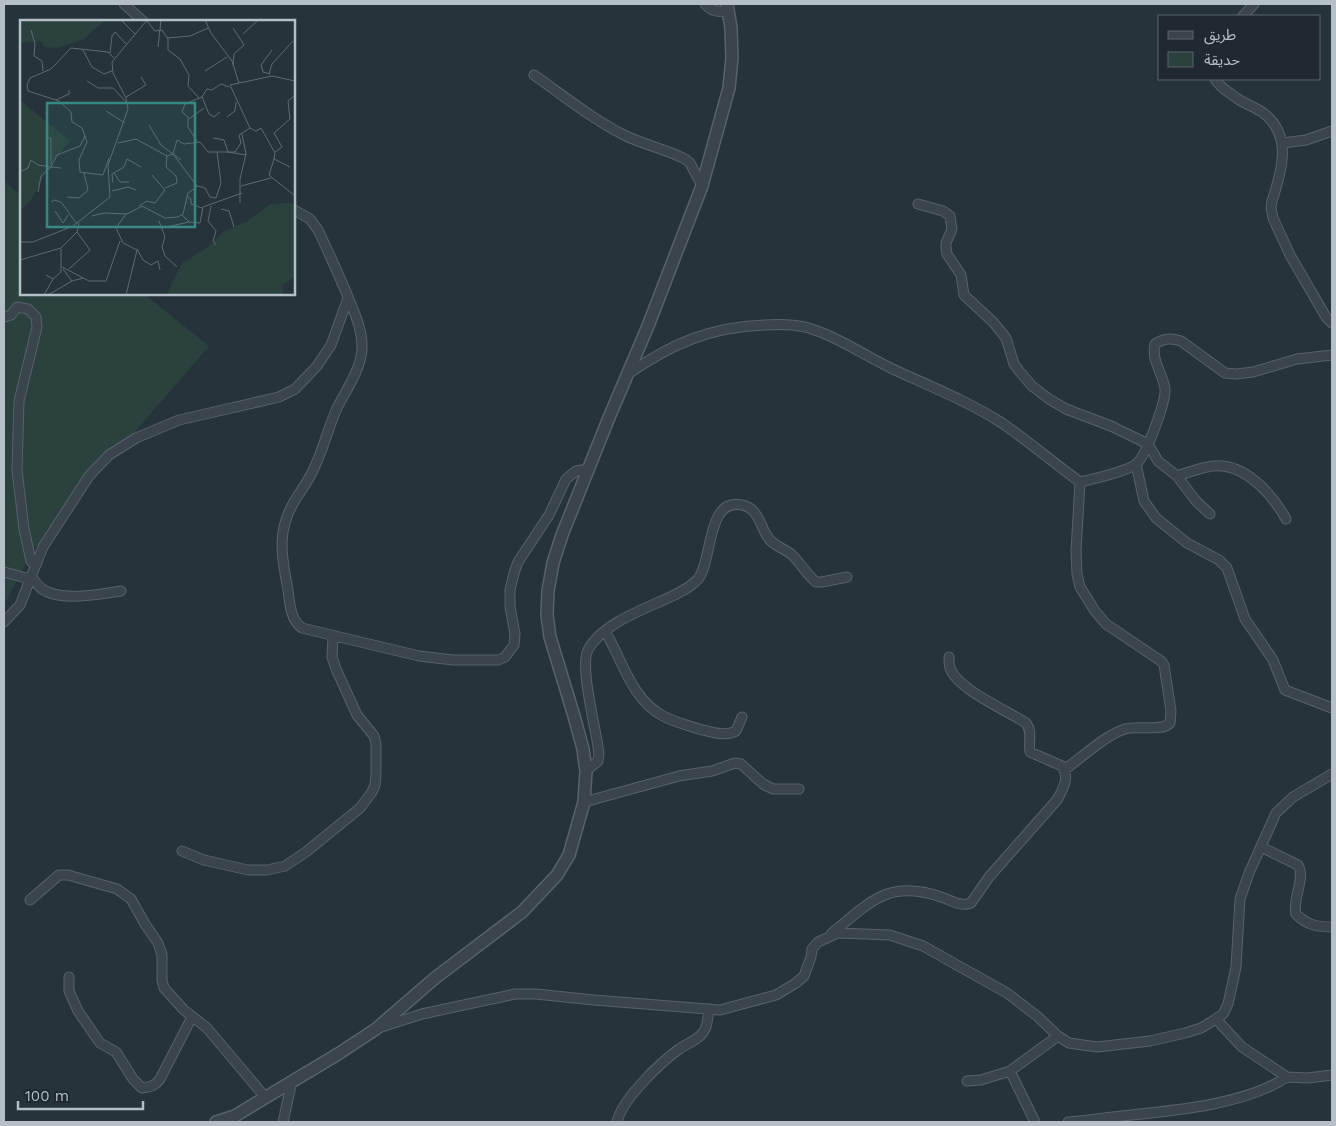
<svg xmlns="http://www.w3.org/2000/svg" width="1336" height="1126" viewBox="0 0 1336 1126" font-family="'Work Sans','Noto Sans Arabic',sans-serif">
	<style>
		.green { fill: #2b413d }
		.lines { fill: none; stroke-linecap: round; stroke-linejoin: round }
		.minor-casing { stroke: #57626a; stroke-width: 11 }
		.tertiary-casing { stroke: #57626a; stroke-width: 14 }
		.minor { stroke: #39444c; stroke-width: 9 }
		.tertiary { stroke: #39444c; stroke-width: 11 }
		.inset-road { fill: none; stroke: #5f6b73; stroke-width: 1 }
		.view { fill: #388884; fill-opacity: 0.15; stroke: #388884; stroke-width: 2.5 }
		.inset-edge { fill: none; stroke: #b5bfc7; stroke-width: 2.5 }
	</style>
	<rect width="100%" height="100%" fill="#26333b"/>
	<path class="green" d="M 4,181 L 21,195 L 21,294 L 144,294 L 209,346 L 33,550 L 4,605 Z"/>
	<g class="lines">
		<defs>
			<path id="minor" d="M 124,4 L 143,21
				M 705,4 C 711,11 719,13 728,10
				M 1243,16 L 1254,4
				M 534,75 C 564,96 592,119 624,135 C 644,145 666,149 685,159 L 690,163 L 702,186
				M 1215,79 C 1219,87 1230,93 1238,99 C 1246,104 1254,107 1262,112 C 1293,134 1282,171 1272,201 L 1271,208 L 1273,218 L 1290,255 L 1326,317 L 1332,323
				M 1283,143 L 1306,140 L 1332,131
				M 918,204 L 943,211 L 950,216 L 952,229 L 946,243 L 946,248 L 947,254 L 961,275 L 964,295 L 993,322 L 1006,338 L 1014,364 L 1020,372 L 1032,386 L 1049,399 L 1066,409 L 1111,426 L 1148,444 L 1158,461 L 1177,476 L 1196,501 L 1210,514
				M 294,210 L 310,219 L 318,230 C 328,251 337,271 346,292 C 354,312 363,329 362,350 C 360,370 347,389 338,406 C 329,425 324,447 315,466 C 310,479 301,490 294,502 C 276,532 282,558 288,590 C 290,604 290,619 302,628 L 419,656 L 453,660 L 498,660 L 505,657 L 514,645 L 515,634 L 510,607 L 510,590 L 514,573 L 518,562 L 549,515 L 566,479 L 576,471 L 588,469
				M 4,317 L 11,315 L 17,307 L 28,309 L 36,317 L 37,327 L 19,401 L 17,470 L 24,529 L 31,561 L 35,566
				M 628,374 C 671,344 710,327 764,325 C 777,324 792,324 805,327 C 838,336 866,357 897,371 C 932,387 969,402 1002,423 C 1029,442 1054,463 1080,482
				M 1136,464 L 1144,501 L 1156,518 L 1187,543 L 1219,560 L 1227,568 L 1245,619 L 1273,660 L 1285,690 L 1332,708
				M 1177,476 C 1191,472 1208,464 1223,466 C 1250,469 1274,497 1286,519
				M 1080,482 C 1093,479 1126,472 1136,464 C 1146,457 1166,401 1165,389 C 1163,373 1151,361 1155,344 C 1164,338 1171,338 1181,341 L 1225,373 L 1236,374 L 1253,372 L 1297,359 L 1332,355
				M 4,572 L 26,578 L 31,577 L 20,605 L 4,622
				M 121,591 C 100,594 60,602 42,589 C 38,586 35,581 31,577 L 43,547 L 89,476 L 109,455 L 136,438 L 179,420 L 279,397 L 295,389 L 317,366 L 331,345 L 348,298
				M 605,631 C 622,659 631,699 663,716 C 674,722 687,725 699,729 C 712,732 724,737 736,731 L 742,717
				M 1064,770 C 1081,758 1107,734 1125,729 C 1137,725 1163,732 1170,723 L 1171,711 L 1164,665 L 1161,661 L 1106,624 L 1095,611 L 1080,587 L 1077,574 L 1076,551 L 1080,482
				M 586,771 L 598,761 L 599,754 C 597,732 579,667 588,650 C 601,625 641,610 666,599 C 677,594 690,588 698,579 C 713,561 706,497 742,505 C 758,508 760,525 767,536 C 772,545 783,548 791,554 C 800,562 806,574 816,582 L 822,582 L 847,577
				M 584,802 L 679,776 L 712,771 L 735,763 L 741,764 L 763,784 L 773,789 L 799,789
				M 1261,847 L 1298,865 C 1306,879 1292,898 1296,914 C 1307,925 1317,927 1332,927
				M 182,851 L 204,860 L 248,870 L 267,870 L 285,866 L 306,852 L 360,808 L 372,792 L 375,785 L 376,775 L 376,744 L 374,736 L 357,715 L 336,669 L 332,657 L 333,636
				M 30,900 L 59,875 L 68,875 L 117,889 L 131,899 L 145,924 L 158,943 L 162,955 L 162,980 L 164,988 L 184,1010 L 207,1028 L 265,1097
				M 831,934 C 870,902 888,879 941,897 C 951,900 960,907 971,903 L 989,877 L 1057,800 C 1063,789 1070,778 1062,766 L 1030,752 C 1028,742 1033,732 1026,723 C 1008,711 957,689 950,668 C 949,665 949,660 949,657
				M 69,977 L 69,991 L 78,1011 L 100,1043 L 116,1052 L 133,1079 L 142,1088 C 150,1087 155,1086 160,1079 L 192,1017
				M 1216,1019 L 1242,1047 L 1287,1077 L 1308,1078 L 1332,1075
				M 378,1028 L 422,1014 L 515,994 L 536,994 L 594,1000 L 720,1010 L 776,995 L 796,983 L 804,976 L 811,957 L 812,949 L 818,942 L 838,933 L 890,935 L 923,946 L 1007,993 L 1037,1016 L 1058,1036 L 1069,1043 L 1097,1047 L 1150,1041 L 1185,1033 L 1201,1028 L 1211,1022 L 1223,1014 L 1228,1004 L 1236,967 L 1240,899 L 1249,873 L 1276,813 L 1293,797 L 1332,774
				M 1010,1071 L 1035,1122
				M 967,1081 L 981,1080 L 1010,1071 L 1058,1036
				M 283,1122 L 292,1081
				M 617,1122 C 622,1099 660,1063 679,1049 C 686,1044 700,1039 704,1031 C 708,1025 708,1016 709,1009
				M 1068,1122 C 1086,1121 1103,1118 1121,1116 C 1171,1111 1245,1105 1287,1077"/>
			<path id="tertiary" d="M 216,1122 L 235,1116 L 248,1108 L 338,1054 L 376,1029 L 435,978 L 522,912 L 557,875 L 569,855 L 584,802 L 586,771 L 583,749 L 574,716 L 550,637 L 547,615 L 548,591 L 553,563 L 562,535 L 608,420 L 648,326 L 702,186 L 729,88 L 732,58 L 731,28 L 727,4"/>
		</defs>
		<use href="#minor" class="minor-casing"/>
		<use href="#tertiary" class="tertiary-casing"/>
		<use href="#minor" class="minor"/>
		<use href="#tertiary" class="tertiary"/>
	</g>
	<g transform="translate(20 20)">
		<rect width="275" height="275" fill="#26333b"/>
		<path d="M 0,0 L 85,0 L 63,20 L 37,28 L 25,27 L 20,21 L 0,23 ZM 0,80 L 50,121 L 31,144 L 11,180 L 0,191 ZM 270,183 L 275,184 L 275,257 L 263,265 L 263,275 L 146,275 L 162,243 L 188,227 L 203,212 L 226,202 L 250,184 Z" fill="#2b413d"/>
		<path class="inset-road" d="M 101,0 L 115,14M 185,0 L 191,13 L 212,41 L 219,63M 127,1 L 135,11 L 142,10 L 148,19 L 148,30 L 160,39 L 169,55 L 168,66 L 179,78M 213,8 L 224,25 L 214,34 L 213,45M 11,10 L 15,24 L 14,36 L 22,41 L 23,51M 223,14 L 238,0M 147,18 L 170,16 L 188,8M 138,27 L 141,0M 63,30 L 72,47 L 84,54 L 92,51M 90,33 L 92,16 L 95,12 L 106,24M 185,51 L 207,37M 249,54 L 252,44 L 273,21M 250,54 L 243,52 L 241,45 L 252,30M 67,61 L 78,68 L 93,68 L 108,84M 106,77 L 126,65 L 121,57M 182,77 L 189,94 L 194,97 L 200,92M 36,80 L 49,74 L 49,70M 86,91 L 105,103M 207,97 L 215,91 L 216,82M 169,99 L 184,88M 129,105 L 141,125 L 161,140M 230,108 L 236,111 L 241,108 L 255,133 L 254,139 L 270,147M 26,118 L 31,118 L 31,145M 193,118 L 204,120 L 208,132 L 226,135M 177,121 L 168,107 L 168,97 L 162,92 L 165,84 L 182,77 L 187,69 L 192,70 L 201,64 L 209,67M 98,123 L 116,119 L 147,136M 255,132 L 262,127 L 254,113 L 270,99 L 268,81 L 275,75M 153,134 L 177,166M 147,136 L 153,134 L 157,120 L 164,124 L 180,122 L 188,132 L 215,132 L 221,123 L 219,115 L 230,108 L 210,65 L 252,56 L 275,61M 89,138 L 83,155 L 60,152 L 59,140 L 67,122 L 62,108 L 52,102 L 51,92 L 39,81 L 8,71 L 7,64 L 10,58 L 31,49 L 51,28 L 88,32 L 94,38M 254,139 L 249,155 L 275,176M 41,148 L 31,147 L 37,135 L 60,126 L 65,116M 0,152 L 8,148 L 11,140 L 18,145 L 31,147M 94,153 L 100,162 L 109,162M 93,163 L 92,154 L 104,147 L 107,139 L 121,147M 221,166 L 251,158M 145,168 L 157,163 L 156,156 L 146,147 L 147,136M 92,171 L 108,167 L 116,170M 18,172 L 21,156 L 31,147M 167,176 L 171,179 L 171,184 L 182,188M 47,177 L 59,178 L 68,170 L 64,153M 31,182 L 34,180 L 41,182 L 57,204M 220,183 L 220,159 L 226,134 L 222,114M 119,186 L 127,181 L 135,183 L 145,170 L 132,155M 191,186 L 188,201 L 196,211 L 193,221 L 196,225M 201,189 L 209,191 L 214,207M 35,191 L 43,203 L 48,195M 106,194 L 96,208 L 103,223 L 117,230 L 106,275M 162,195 L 169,202 L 180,203 L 183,187 L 222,173M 72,196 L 84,193 L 107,194 L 122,186 L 145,198 L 158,197 L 163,194 L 168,173 L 178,166 L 185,168 L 190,177 L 196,178 L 201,163 L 197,132M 139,201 L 145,217 L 142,227 L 145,236 L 157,247M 142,208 L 169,202M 0,222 L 13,222 L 53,206 L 90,177 L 88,145 L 108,89 L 106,78 L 93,53 L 92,42 L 127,0M 117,229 L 123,240 L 131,245 L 138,241 L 140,250M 0,240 L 41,228 L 57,212 L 59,203M 42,247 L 69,261 L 86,261 L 100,221M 43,249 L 52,261 L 63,258M 49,249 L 70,230 L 57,212M 26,255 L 33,259 L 41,252 L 41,229M 24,275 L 33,259M 28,275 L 52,261"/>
		<path class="view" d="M 27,83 L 175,83 L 175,207 L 27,207 Z"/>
		<rect width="275" height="275" class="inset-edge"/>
	</g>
	<rect width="1336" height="1126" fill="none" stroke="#b5bfc7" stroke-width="10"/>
	<rect x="1158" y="15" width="162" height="65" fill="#1e2931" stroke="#5a656d"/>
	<rect x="1168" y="31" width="25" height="8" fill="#39444c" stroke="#5a656d"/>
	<text x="1204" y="40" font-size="15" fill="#b5bfc7">طريق</text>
	<rect x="1168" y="52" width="25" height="15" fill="#2b413d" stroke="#5a656d"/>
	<text x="1204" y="65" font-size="15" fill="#b5bfc7">حديقة</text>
	<path d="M18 1101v8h125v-8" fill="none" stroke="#b5bfc7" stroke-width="2.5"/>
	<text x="25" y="1101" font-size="15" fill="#b5bfc7" stroke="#1e2931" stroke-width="4" paint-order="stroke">100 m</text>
</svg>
